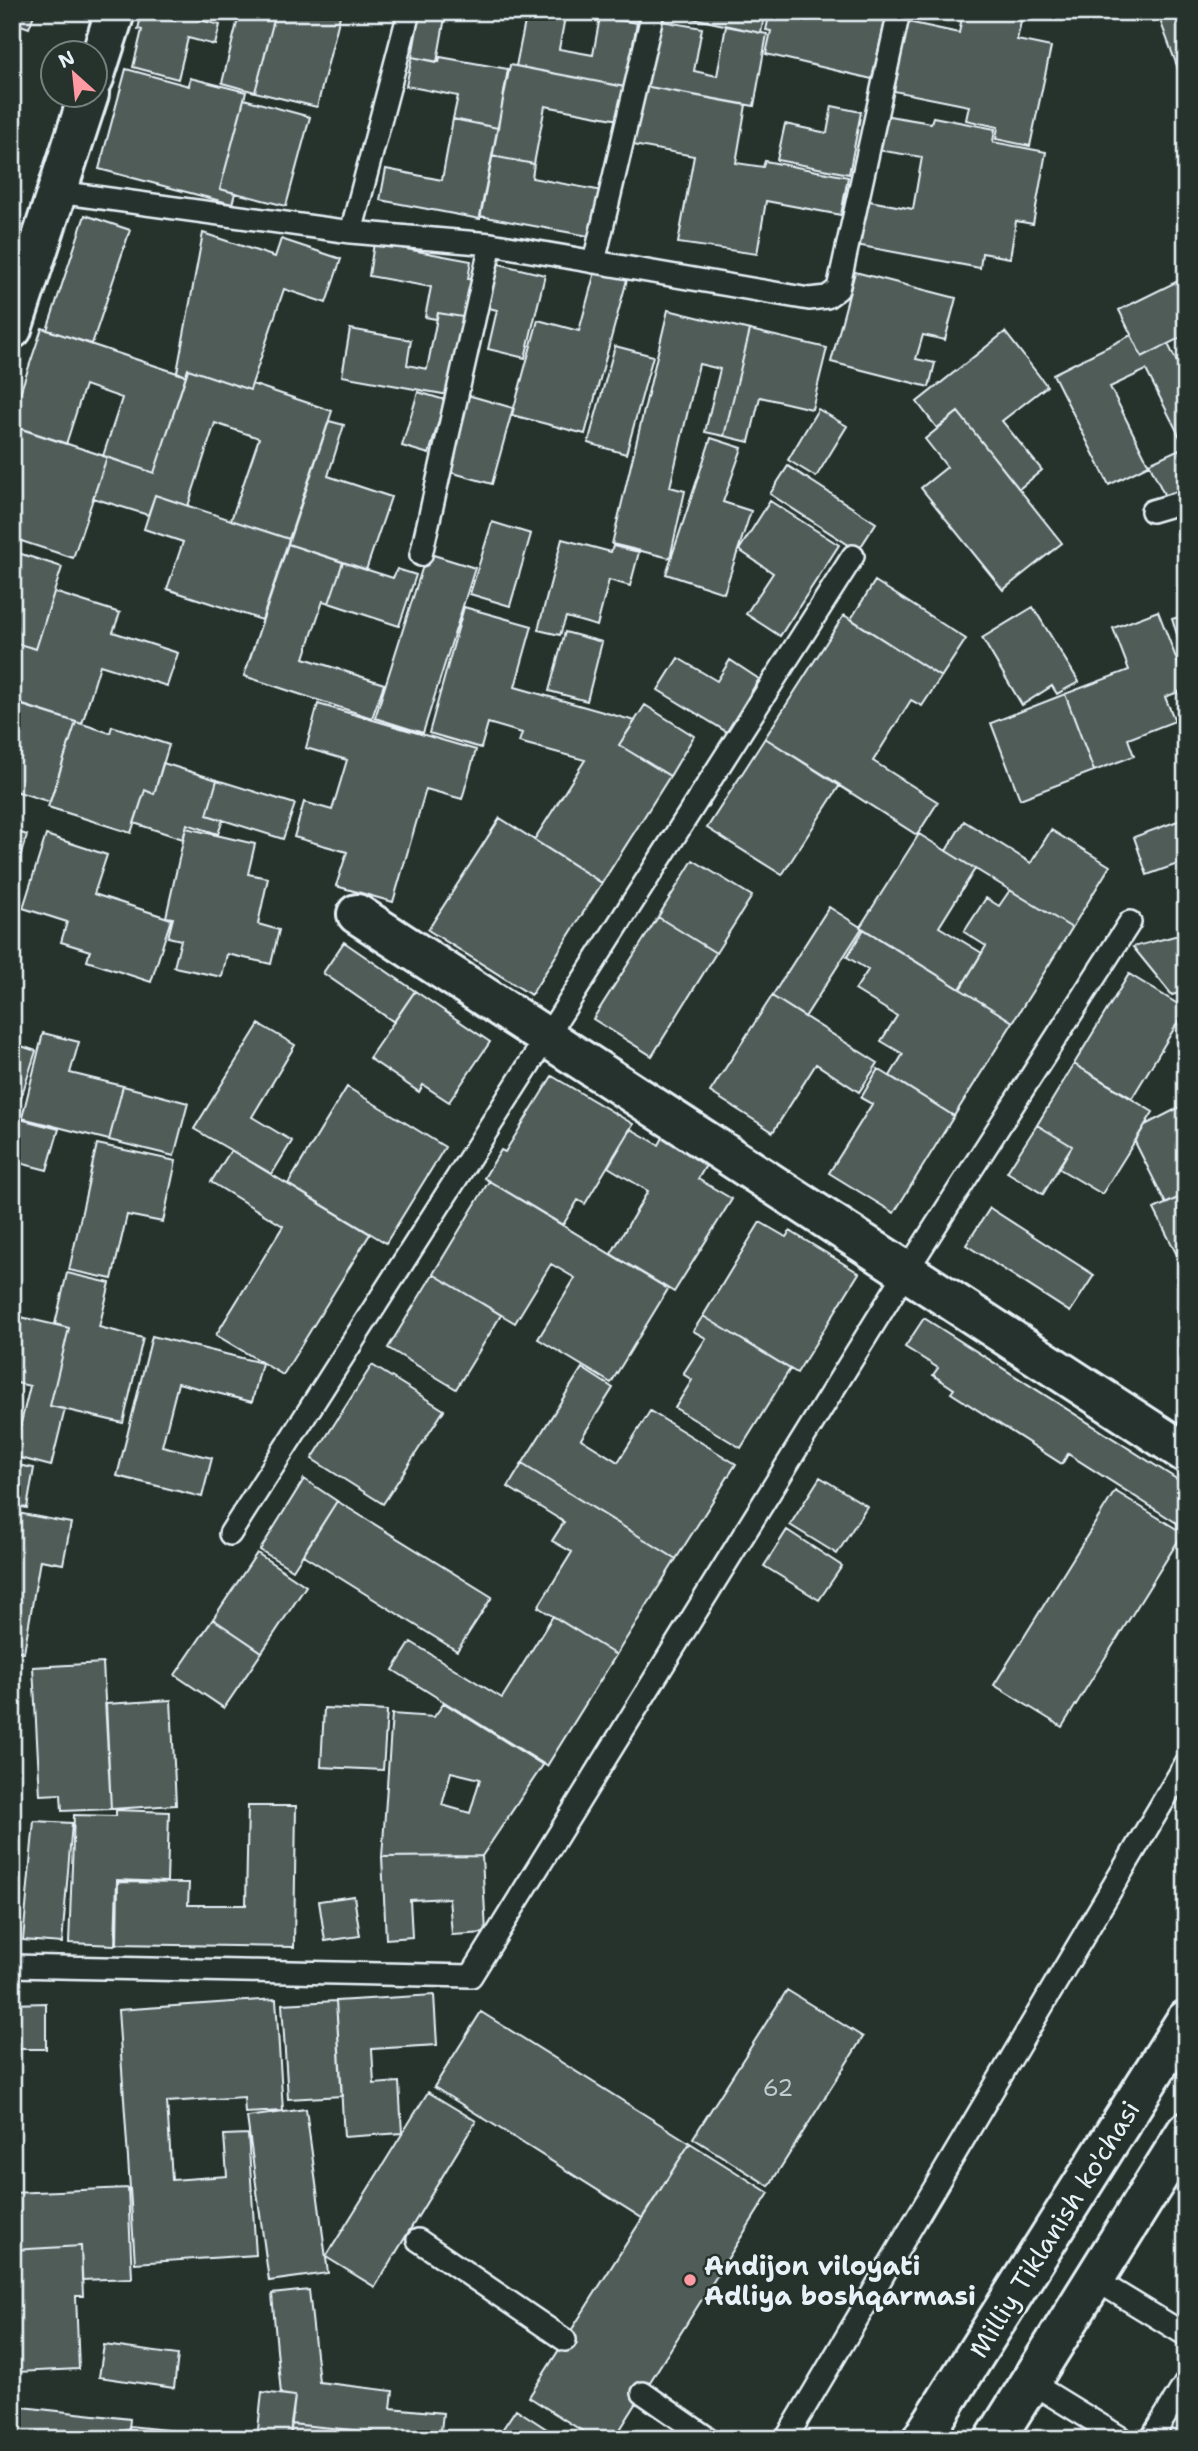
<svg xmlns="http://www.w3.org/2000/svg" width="1198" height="2451" viewBox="0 0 1198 2451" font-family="'Shantell Sans',sans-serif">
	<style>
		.building { fill: #505c59; stroke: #e8f1f8; stroke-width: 2; fill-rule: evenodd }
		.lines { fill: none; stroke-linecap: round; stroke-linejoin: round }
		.service-casing { stroke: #e8f1f8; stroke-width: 26 }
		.minor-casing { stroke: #e8f1f8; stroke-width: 44 }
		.secondary-casing { stroke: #e8f1f8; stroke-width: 44 }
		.service { stroke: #26332d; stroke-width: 21 }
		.minor { stroke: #26332d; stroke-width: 38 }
		.secondary { stroke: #26332d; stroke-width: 38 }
		.poi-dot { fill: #ff9aa2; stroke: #26332d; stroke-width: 2.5 }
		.labels { text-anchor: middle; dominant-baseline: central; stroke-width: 5; stroke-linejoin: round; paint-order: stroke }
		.number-label { font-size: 23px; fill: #c2ccd0 }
		.street-label { font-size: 26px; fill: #e8f1f8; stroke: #26332d }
		.poi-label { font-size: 26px; font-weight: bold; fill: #e8f1f8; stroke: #26332d; text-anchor: start }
	</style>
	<rect width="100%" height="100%" fill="#26332d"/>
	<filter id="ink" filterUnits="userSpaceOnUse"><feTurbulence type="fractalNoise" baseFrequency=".0143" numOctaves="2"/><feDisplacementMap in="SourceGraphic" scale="14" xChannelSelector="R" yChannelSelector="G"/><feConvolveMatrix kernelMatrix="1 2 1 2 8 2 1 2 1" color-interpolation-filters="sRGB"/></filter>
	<g filter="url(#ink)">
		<path class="building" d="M 12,12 L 35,12 L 29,28 L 12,22 Z
			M 142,12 L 177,12 L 175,21 Z
			M 235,12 L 276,12 L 255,92 L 222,83 L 239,15 Z
			M 276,12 L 341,12 L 317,107 L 255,92 Z
			M 420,12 L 446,12 L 437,62 L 412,57 Z
			M 489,12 L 526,12 L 524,23 L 488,17 Z
			M 527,12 L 566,12 L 559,49 L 593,55 L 600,17 L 637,23 L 625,87 L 516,66 Z
			M 576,12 L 639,12 L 637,23 Z
			M 664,12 L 765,12 L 761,33 Z
			M 770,12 L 887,12 L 872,79 L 766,54 L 771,31 L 766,30 Z
			M 963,12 L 1023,12 L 1017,40 L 1051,47 L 1030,146 L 996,139 L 998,127 L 966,120 L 969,106 L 894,91 L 908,22 L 959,33 Z
			M 1157,12 L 1186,12 L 1186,90 Z
			M 142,13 L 175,21 L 177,14 L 220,25 L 215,45 L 188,38 L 178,79 L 133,67 L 142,30 L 138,29 Z
			M 656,20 L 702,28 L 694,71 L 717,76 L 726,26 L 767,34 L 754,106 L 644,86 Z
			M 412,57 L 439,62 L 440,57 L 508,69 L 498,128 L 453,119 L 458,96 L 406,86 Z
			M 510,65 L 625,87 L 619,120 L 545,106 L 534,164 L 492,156 Z
			M 126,69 L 189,86 L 190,78 L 246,92 L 220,189 L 235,193 L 232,204 L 99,169 Z
			M 644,86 L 746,105 L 736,163 L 763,167 L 765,161 L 848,177 L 841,215 L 766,201 L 757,254 L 678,243 L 694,156 L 633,145 Z
			M 244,99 L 310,117 L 286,206 L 220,189 Z
			M 832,106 L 861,112 L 849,174 L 777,160 L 785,124 L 827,133 Z
			M 883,115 L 931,123 L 933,117 L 995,129 L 993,142 L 1046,152 L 1033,224 L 1016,221 L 1010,258 L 982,253 L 980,268 L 856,245 L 864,200 L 913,209 L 922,157 L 877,150 Z
			M 453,119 L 498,128 L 480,219 L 380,200 L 386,169 L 442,180 Z
			M 492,156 L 534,164 L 532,178 L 603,191 L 594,237 L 480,216 Z
			M 85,215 L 130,230 L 92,344 L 47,330 Z
			M 203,233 L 275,257 L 281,239 L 341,259 L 326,303 L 284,289 L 250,390 L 188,369 L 186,376 L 177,372 Z
			M 374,243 L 471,261 L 468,279 L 476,281 L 469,318 L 438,313 L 436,319 L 425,317 L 431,287 L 369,276 Z
			M 491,262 L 545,275 L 525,358 L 488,349 L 497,310 L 481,306 Z
			M 596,268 L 628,276 L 585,434 L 512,415 L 538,320 L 579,331 Z
			M 855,272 L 956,298 L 945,340 L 923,335 L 916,359 L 935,363 L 929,387 L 831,362 Z
			M 1186,277 L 1186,335 L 1142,357 L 1119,310 Z
			M 668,310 L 750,330 L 724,436 L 705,432 L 720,369 L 699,364 L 670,487 L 685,491 L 670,558 L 612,544 Z
			M 438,313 L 469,318 L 454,396 L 342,376 L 350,329 L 411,340 L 407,365 L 427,369 Z
			M 42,328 L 186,376 L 154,473 L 103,456 L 122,398 L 85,385 L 66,444 L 12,426 L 12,417 Z
			M 750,330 L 827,348 L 812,409 L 760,397 L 749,442 L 724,436 Z
			M 1005,332 L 1047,386 L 1002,421 L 1042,470 L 1019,489 L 958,412 L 937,428 L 917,402 Z
			M 1131,335 L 1142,357 L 1168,344 L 1186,380 L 1186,444 L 1184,445 L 1146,370 L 1110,387 L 1149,465 L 1109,485 L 1053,374 Z
			M 615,346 L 653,356 L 626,454 L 588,443 Z
			M 188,369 L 250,390 L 252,384 L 332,411 L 289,539 L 231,520 L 259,438 L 215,423 L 188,506 L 155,495 L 148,515 L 93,498 L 107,457 L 154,473 Z
			M 418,392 L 445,400 L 429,454 L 402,446 Z
			M 464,394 L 513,408 L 492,484 L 443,470 Z
			M 818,409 L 847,426 L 816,477 L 788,460 Z
			M 958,412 L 1062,543 L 1003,590 L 921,488 L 947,467 L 925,439 Z
			M 329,421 L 344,425 L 328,476 L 391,497 L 366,570 L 288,544 Z
			M 16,427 L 107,457 L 73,558 L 12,538 L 12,438 Z
			M 711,438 L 742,448 L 723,502 L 751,511 L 724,593 L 666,574 Z
			M 1186,446 L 1186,498 L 1169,505 L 1149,463 Z
			M 788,466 L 876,523 L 858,551 L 770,494 Z
			M 155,495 L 289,539 L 262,620 L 167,589 L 183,542 L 144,529 Z
			M 770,501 L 839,545 L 780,636 L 746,614 L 773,573 L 739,550 Z
			M 492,522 L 531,534 L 510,606 L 470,594 Z
			M 562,539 L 611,552 L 613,546 L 639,552 L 630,586 L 609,580 L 597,626 L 566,617 L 560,635 L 538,630 Z
			M 288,544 L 343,562 L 329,603 L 323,601 L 304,658 L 384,684 L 372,718 L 244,676 Z
			M 12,551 L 62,567 L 36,649 L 12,642 Z
			M 427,553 L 475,568 L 423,733 L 375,718 Z
			M 343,562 L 393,578 L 397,569 L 416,575 L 399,626 L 329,603 Z
			M 875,581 L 966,639 L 941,677 L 851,619 Z
			M 54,592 L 120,613 L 113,632 L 178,653 L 167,686 L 100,665 L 82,724 L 12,702 L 12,642 L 36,649 Z
			M 464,607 L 532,626 L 515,687 L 635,721 L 619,745 L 670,776 L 602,883 L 534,840 L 585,760 L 519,742 L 522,733 L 488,723 L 481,748 L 429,733 Z
			M 1033,607 L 1079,682 L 1057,694 L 1052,686 L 1022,705 L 982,638 Z
			M 1158,611 L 1186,684 L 1186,689 L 1165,697 L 1175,721 L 1128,739 L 1134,756 L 1094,771 L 1065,694 L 1129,670 L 1113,628 Z
			M 844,615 L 941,677 L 922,706 L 911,700 L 873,761 L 938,802 L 917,835 L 765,738 Z
			M 1186,615 L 1186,662 L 1172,619 Z
			M 565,632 L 602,642 L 587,701 L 549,691 Z
			M 678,658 L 717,681 L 730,660 L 759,679 L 727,732 L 658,690 Z
			M 1065,694 L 1094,771 L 1020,799 L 991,723 Z
			M 20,704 L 76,722 L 50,802 L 12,790 L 12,728 Z
			M 318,704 L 476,750 L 462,799 L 426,789 L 393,902 L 336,886 L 347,852 L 294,837 L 304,802 L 332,810 L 347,760 L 306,748 Z
			M 645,705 L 694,736 L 670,776 L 619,745 Z
			M 76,722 L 110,733 L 112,726 L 169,745 L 154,794 L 145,790 L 131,833 L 48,807 Z
			M 765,738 L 840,785 L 782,875 L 707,828 Z
			M 163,763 L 217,780 L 207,815 L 223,820 L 218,834 L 187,824 L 183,839 L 134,823 L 145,790 L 154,794 Z
			M 217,780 L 295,804 L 283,839 L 207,815 Z
			M 500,818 L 602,883 L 531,995 L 428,930 Z
			M 1186,818 L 1186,861 L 1147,875 L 1134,837 Z
			M 964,821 L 1031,863 L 1051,830 L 1110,866 L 1072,928 L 946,851 Z
			M 186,828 L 255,844 L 248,874 L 268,878 L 258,924 L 279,930 L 271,964 L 227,954 L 222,977 L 174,967 L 181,940 L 168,937 L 173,918 L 166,917 Z
			M 12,830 L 27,835 L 12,882 Z
			M 919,834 L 975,869 L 939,927 L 982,953 L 960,989 L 860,927 Z
			M 46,835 L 107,855 L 94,894 L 171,919 L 151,982 L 87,961 L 90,951 L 61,942 L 67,922 L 23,908 Z
			M 693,860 L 752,896 L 716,953 L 658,917 Z
			M 1010,890 L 1072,928 L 1013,1022 L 960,989 L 986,946 L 964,932 L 986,898 L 999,906 Z
			M 829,907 L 862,928 L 805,1017 L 772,996 Z
			M 658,917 L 716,953 L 652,1056 L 593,1019 Z
			M 864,929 L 1013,1022 L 954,1116 L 890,1076 L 903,1054 L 881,1041 L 897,1016 L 855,990 L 868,970 L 847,957 Z
			M 1186,933 L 1186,991 L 1172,995 L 1133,947 Z
			M 344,942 L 415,991 L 394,1022 L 323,973 Z
			M 1129,974 L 1186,1009 L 1132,1098 L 1074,1064 Z
			M 415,991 L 490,1042 L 449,1102 L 423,1085 L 419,1092 L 369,1058 Z
			M 772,996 L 878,1063 L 859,1092 L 816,1064 L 773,1132 L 710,1092 Z
			M 259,1024 L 295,1045 L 252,1117 L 292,1141 L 272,1174 L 194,1129 Z
			M 43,1033 L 79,1042 L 70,1073 L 123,1086 L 109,1140 L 22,1118 Z
			M 12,1043 L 36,1051 L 15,1116 L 12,1115 Z
			M 1074,1064 L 1153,1112 L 1102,1194 L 1058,1168 L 1072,1146 L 1037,1125 Z
			M 878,1069 L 954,1116 L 894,1213 L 829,1173 L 872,1104 L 861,1098 Z
			M 552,1076 L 633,1124 L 585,1204 L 578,1200 L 563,1225 L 484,1178 L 501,1150 L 505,1152 Z
			M 123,1086 L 188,1103 L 174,1156 L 109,1140 Z
			M 347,1087 L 445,1147 L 386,1243 L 288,1184 Z
			M 1186,1104 L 1186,1194 L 1166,1204 L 1135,1142 L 1145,1125 Z
			M 12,1117 L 59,1129 L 47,1170 L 12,1161 Z
			M 1037,1125 L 1072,1146 L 1043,1194 L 1007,1172 Z
			M 631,1129 L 659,1145 L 665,1134 L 709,1160 L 698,1179 L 732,1199 L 674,1292 L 611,1254 L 648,1191 L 608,1167 Z
			M 97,1144 L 176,1161 L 163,1222 L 127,1215 L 112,1279 L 69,1270 Z
			M 231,1150 L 370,1234 L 283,1375 L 216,1335 L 283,1226 L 211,1182 Z
			M 489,1181 L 668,1289 L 611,1383 L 538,1339 L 575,1278 L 551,1264 L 515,1323 L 433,1274 Z
			M 1186,1194 L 1186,1259 L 1180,1261 L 1154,1209 Z
			M 990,1208 L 1094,1275 L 1070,1312 L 966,1245 Z
			M 760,1222 L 786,1237 L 790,1231 L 859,1273 L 797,1373 L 703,1316 Z
			M 67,1273 L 110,1283 L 99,1327 L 143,1338 L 123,1423 L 50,1406 L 69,1328 L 55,1324 Z
			M 433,1274 L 501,1315 L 456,1389 L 388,1348 Z
			M 12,1315 L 69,1328 L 50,1406 L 65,1409 L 51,1466 L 13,1456 L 30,1386 L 12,1382 Z
			M 703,1316 L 790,1369 L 741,1448 L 675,1408 L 692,1380 L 683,1374 L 706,1338 L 693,1331 Z
			M 924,1318 L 1186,1485 L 1186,1529 L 1068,1454 L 1062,1464 L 951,1393 L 954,1389 L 933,1375 L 938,1368 L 905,1347 Z
			M 152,1336 L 262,1363 L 252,1402 L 178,1383 L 162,1446 L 212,1458 L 202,1497 L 117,1476 Z
			M 372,1365 L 444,1410 L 383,1504 L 312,1459 Z
			M 582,1368 L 613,1388 L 581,1439 L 618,1462 L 650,1411 L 736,1464 L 676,1559 L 522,1464 Z
			M 12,1464 L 34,1468 L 27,1508 L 12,1505 Z
			M 522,1464 L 676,1559 L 616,1655 L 538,1607 L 572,1552 L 552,1541 L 564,1522 L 508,1487 Z
			M 820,1477 L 867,1506 L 837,1554 L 790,1525 Z
			M 304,1479 L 337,1501 L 293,1570 L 260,1550 Z
			M 1115,1491 L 1183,1533 L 1062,1727 L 994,1685 Z
			M 337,1501 L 492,1597 L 457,1651 L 303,1555 Z
			M 12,1512 L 71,1523 L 63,1564 L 40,1560 L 24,1652 L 12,1650 Z
			M 787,1530 L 842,1566 L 819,1600 L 764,1566 Z
			M 257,1553 L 306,1586 L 262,1652 L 213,1619 Z
			M 553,1616 L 616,1655 L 547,1766 L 393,1670 L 411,1642 L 502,1698 Z
			M 213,1619 L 262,1652 L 224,1708 L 175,1675 Z
			M 103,1663 L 111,1809 L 62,1811 L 61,1794 L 40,1795 L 33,1667 Z
			M 171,1700 L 176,1805 L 111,1809 L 106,1704 Z
			M 444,1703 L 543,1765 L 482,1856 L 382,1857 L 392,1714 L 434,1717 ZM 451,1772 L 480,1779 L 470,1813 L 442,1805 Z
			M 324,1708 L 387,1711 L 383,1770 L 321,1767 Z
			M 248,1806 L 296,1806 L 294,1947 L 117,1944 L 118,1882 L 189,1883 L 188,1905 L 246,1905 Z
			M 116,1810 L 169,1812 L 167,1882 L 117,1880 L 115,1945 L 69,1943 L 74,1815 L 116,1816 Z
			M 34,1821 L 72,1823 L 62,1943 L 23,1940 Z
			M 482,1856 L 486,1933 L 452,1935 L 449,1898 L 410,1900 L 412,1937 L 386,1939 L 382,1857 Z
			M 354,1896 L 360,1936 L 325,1941 L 319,1901 Z
			M 787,1990 L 863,2037 L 769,2186 L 693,2138 Z
			M 434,1995 L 437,2045 L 372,2049 L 374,2084 L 399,2082 L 402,2133 L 344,2137 L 336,2001 Z
			M 276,1999 L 283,2111 L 245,2113 L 244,2097 L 167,2102 L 172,2180 L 227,2176 L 224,2135 L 248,2134 L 256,2255 L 135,2263 L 118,2010 Z
			M 336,2001 L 342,2096 L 288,2099 L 282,2004 Z
			M 46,2003 L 46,2049 L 12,2049 L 12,2004 Z
			M 481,2012 L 690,2143 L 642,2218 L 434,2087 Z
			M 428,2092 L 476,2121 L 375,2287 L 326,2257 Z
			M 306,2109 L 328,2273 L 269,2281 L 247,2117 Z
			M 690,2143 L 769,2193 L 614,2439 L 595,2439 L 529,2397 Z
			M 128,2188 L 132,2278 L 82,2280 L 81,2246 L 12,2250 L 12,2193 Z
			M 81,2246 L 83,2296 L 76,2296 L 79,2369 L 17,2372 L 12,2250 Z
			M 309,2290 L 319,2382 L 393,2391 L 391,2408 L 443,2413 L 440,2439 L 371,2439 L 372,2432 L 291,2424 L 295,2396 L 281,2394 L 272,2294 Z
			M 104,2345 L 178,2355 L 174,2388 L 99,2377 Z
			M 262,2392 L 295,2396 L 290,2439 L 257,2439 Z
			M 12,2406 L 22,2407 L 18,2439 L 12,2439 Z
			M 22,2407 L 130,2419 L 128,2439 L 18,2439 Z
			M 516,2409 L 562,2439 L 496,2439 Z
			M 291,2424 L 372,2432 L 371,2439 L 290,2439 Z
			M 129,2426 L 251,2439 L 128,2439 Z"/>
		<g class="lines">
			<defs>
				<path id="service" d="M 58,192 L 351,232 L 491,244 L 809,299 L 827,297 L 838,289 L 899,12
					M 351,232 L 409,12
					M 594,262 L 653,12
					M 1152,511 L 1186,501
					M 421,555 L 491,244
					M 230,1534 L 853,556
					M 12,1966 L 471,1976 L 906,1272 L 1130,922
					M 418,2240 L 565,2340
					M 1094,2279 L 1186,2335
					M 1030,2382 L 1123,2439
					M 643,2393 L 709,2439
					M 786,2439 L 1186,1763
					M 1151,2439 L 1186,2382"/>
				<path id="minor" d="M 94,78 L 115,12
					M 12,329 L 89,94
					M 357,914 L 1186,1453"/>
				<path id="secondary" d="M 922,2439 L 1186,2020
					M 995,2439 L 1186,2132"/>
			</defs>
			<use href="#service" class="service-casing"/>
			<use href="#minor" class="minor-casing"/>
			<use href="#secondary" class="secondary-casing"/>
			<use href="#service" class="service"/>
			<use href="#minor" class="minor"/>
			<use href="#secondary" class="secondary"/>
		</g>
	</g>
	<circle class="poi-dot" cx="690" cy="2280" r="7"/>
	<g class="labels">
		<g class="number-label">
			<text x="778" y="2088">62</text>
		</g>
		<g class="street-label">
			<text transform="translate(1054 2229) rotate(-58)">Milliy Tiklanish ko'chasi</text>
		</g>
		<g class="poi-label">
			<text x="704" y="2265">Andijon viloyati<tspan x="704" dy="30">Adliya boshqarmasi</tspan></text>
		</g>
	</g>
	<rect width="1198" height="2451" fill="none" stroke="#26332d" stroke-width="42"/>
	<rect x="21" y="21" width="1156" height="2409" fill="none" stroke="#e8f1f8" stroke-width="2.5" filter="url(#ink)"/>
	<g transform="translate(74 74) rotate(333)"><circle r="33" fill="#26332d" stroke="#747f7e" stroke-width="2"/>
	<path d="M0-5L12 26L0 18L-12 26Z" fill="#ff9aa2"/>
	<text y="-10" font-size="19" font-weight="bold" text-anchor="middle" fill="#e8f1f8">N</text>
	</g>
</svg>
